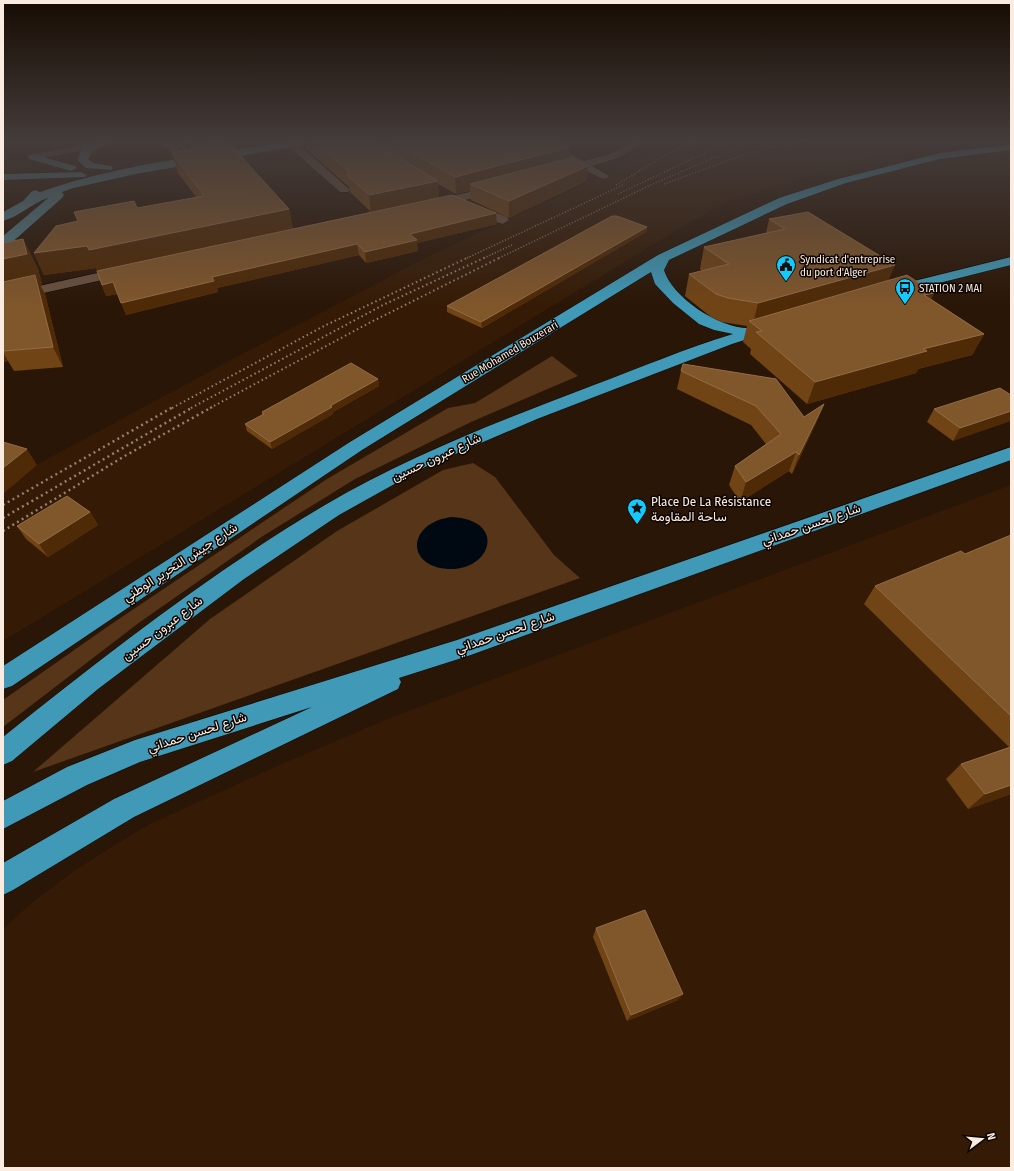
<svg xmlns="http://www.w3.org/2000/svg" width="1014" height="1171" viewBox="0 0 1014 1171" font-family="'Fira Sans Condensed',Vazirmatn,sans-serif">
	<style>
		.built { fill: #351b05 }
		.green { fill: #563519 }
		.water { fill: #000911 }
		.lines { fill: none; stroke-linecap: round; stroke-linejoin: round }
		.street-casing { stroke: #120300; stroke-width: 1 }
		.primary-casing { stroke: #120300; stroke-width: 1 }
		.highway-casing { stroke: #120300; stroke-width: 1 }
		.street { fill: #69513f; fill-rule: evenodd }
		.primary { fill: #507c87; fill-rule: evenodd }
		.highway { fill: #3f99b7; fill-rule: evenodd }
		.rail-far2 { stroke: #938174; stroke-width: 1.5; stroke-dasharray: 1 2; stroke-linecap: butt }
		.rail-far1 { stroke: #938174; stroke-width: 2; stroke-dasharray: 1.5 3; stroke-linecap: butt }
		.rail { stroke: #938174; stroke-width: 2.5; stroke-dasharray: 2 3.5; stroke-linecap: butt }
		.wall { fill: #714415 }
		.shaded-wall { fill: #4f2a06 }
		.building { fill: #80562b; stroke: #936d48 }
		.labels { text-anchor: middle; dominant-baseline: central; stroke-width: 3; stroke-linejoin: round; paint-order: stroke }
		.far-poi-label { font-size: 11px; fill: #fbece1; stroke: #0c0501; text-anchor: start }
		.far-street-label { font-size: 11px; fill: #fbece1; stroke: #0c0501 }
		.street-label { font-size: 13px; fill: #fbece1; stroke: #0c0501 }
		.poi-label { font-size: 13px; fill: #fbece1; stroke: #0c0501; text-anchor: start }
	</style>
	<rect width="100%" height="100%" fill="#2a1606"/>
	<path class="built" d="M 665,142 L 975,142 L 872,158 L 730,200 L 682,227 L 3,641 L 3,483 L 231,360 L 427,257 L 657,151 L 667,143 Z
		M 1011,485 L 1011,1168 L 3,1168 L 3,929 L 34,901 L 74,871 L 113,846 L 150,824 L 282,764 L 390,718 Z"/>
	<path class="green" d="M 552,356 L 578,376 L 471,422 L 355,479 L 263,536 L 140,622 L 3,727 L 3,700 L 107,627 L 327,479 L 448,408 L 475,403 Z
		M 473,463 L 495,477 L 554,555 L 580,578 L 33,772 L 210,619 L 337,531 L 443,470 Z"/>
	<path class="water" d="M 452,517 C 507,520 492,571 448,569 C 404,566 408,522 452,517 Z"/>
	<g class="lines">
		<defs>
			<path id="street" d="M 96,142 L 116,142 L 111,145 L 33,160 L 28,157 L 33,154 Z
				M 158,142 L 171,142 L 175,144 L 194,163 L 189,166 L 185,165 L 167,148 Z
				M 288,142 L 296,142 L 348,188 L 350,190 L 348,192 L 340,192 L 288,146 L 287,144 Z
				M 535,142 L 547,142 L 584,161 L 610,154 L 632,142 L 644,142 L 618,158 L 592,166 L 609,176 L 607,178 L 603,179 L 582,169 L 556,176 L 552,175 L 550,173 L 552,171 L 573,164 Z
				M 500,185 L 506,188 L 504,190 L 430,209 L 424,205 L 426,202 Z
				M 469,202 L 507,217 L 509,220 L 503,224 L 499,223 L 465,209 L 463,206 L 465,203 Z
				M 129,266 L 134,267 L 136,270 L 134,273 L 3,302 L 3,294 Z"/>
			<path id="primary" d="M 96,142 L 103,142 L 105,144 L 92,152 L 88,159 L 93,163 L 111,166 L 113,168 L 111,170 L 86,168 L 77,160 L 82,149 Z
				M 287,142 L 308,142 L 303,145 L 136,174 L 74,188 L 62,192 L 64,195 L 62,198 L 8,246 L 3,247 L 3,236 L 48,198 C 32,203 19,217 3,221 L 3,212 L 23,201 L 31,192 L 35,190 L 40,192 C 115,165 207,155 287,142 Z
				M 33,154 L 75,166 L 77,168 L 71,171 L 29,159 L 28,157 L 29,155 Z
				M 81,172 L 87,175 L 85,177 L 3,180 L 3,174 Z"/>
			<path id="highway" d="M 1011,144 L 1011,150 L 940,159 L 846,183 L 787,204 L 669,260 L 664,270 C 672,298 723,331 752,328 C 762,327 769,320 779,323 L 782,326 L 779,329 L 732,344 L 537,419 L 425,467 L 339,515 L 244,579 L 98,689 L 12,761 L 3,765 L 3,737 C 105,655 212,572 325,505 C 410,455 502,420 594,385 C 640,368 686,348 733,334 L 714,330 L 699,324 L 673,303 L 655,284 L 651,272 L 362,450 L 12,686 L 3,689 L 3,666 L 350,442 L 658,255 L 779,198 L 838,179 L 940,153 Z
				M 1011,257 L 1011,265 L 891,295 L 886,294 L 884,291 L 886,288 Z
				M 1011,447 L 1011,460 L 468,656 L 399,678 L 401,682 L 398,689 L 134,817 L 13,890 L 3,895 L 3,863 L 114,799 L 312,707 L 140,762 L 87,785 L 3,829 L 3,801 L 67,767 L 135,740 L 457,640 Z"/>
		</defs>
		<use href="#street" class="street-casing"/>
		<use href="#primary" class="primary-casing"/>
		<use href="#highway" class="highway-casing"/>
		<use href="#street" class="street"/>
		<use href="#primary" class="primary"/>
		<use href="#highway" class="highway"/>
		<path class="rail-far2" d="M 781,147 L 805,142
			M 684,149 L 697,142
			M 664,184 L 732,159 L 787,142
			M 616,185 L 688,142
			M 618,194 L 728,142
			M 467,258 L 623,185
			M 484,258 L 512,245
			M 499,258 L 655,183 L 751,142"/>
		<path class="rail-far1" d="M 172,408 L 322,327 L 469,257
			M 191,408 L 383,305 L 486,257
			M 210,408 L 371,322 L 501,257"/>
		<path class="rail" d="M 3,505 L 173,407
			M 3,518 L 193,407
			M 3,531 L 123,457 L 212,407"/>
	</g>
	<path class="wall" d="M 172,142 L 266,142 L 234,148 L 289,209 L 293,229 L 371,212 L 350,192 L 349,187 L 303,146 L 302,142 L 561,142 L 570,147 L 569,159 L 586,181 L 509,218 L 471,200 L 470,191 L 456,194 L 438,184 L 439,198 L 497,224 L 417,243 L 418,251 L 366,263 L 359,255 L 217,288 L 218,292 L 126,315 L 118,294 L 106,296 L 102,285 L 96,268 L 44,275 L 34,253 L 78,221 L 137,208 L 196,197 L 178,173 L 172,153 L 184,151 L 176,143 Z
		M 769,219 L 888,281 L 934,293 L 931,299 L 984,334 L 972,355 L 918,369 L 916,373 L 807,404 L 750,354 L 751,349 L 743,342 L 747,326 L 722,322 L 711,317 L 685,296 L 689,274 L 702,271 L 700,269 L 704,247 L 766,233 Z
		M 647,227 L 646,232 L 482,328 L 447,312 L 447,306 Z
		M 23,239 L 38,269 L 42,284 L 40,285 L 45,294 L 63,367 L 14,371 L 8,361 L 3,362 L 3,282 L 4,282 Z
		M 681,371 L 804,417 L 824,404 L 816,423 L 792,474 L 789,471 L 740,502 L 729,485 L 735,466 L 766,444 L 751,425 L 677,389 Z
		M 378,379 L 379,386 L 333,412 L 333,414 L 272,449 L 247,431 L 245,424 L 262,415 L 262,412 Z
		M 1011,395 L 953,441 L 927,422 L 934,409 Z
		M 90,512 L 98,525 L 48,557 L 26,539 L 17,526 Z
		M 1011,535 L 1011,794 L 968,809 L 946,779 L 961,764 L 1009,747 L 864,604 L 875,586 L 965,554 Z
		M 596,928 L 678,1000 L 627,1021 L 593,937 Z"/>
	<path class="shaded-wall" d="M 185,142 L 266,142 L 197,154 L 195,149 L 191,146 L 194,155 L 189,156 Z
		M 570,147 L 569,164 L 470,184 L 470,191 L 456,194 L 455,177 Z
		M 588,166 L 586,181 L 509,218 L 509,201 Z
		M 438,181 L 439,198 L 371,213 L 369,195 Z
		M 289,209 L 293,230 L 98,272 L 96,268 L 44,275 L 34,253 L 87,246 Z
		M 496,213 L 497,224 L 417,243 L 418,251 L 366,263 L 365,252 L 410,234 Z
		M 647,227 L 646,232 L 482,328 L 481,322 Z
		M 23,239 L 38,269 L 42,284 L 40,285 L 45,294 L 63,367 L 53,347 L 9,291 L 3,281 L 3,259 Z
		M 357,244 L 359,255 L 217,288 L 218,292 L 126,315 L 121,303 L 212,277 Z
		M 895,265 L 886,287 L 753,324 L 758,303 Z
		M 113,282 L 118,294 L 106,296 L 102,285 Z
		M 934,293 L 924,314 L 924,295 Z
		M 984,334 L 972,355 L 918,369 L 916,373 L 807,404 L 815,382 L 923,349 Z
		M 3,352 L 8,361 L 3,362 Z
		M 378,379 L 379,386 L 333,412 L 333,414 L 272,449 L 270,442 L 330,406 Z
		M 824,404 L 816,423 L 792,474 L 799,455 Z
		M 1011,411 L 1011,421 L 953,441 L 960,428 Z
		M 27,449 L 37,465 L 3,494 L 3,468 Z
		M 796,452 L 789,471 L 740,502 L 746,482 Z
		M 90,512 L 98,525 L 48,557 L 39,544 Z
		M 1011,785 L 1011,794 L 968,809 L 985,794 Z
		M 683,994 L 678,1000 L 627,1021 L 631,1015 Z"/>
	<path class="building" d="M 215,142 L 228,142 L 289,209 L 89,250 L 87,246 L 34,253 L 56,226 L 78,221 L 74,212 L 134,201 L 137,208 L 204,196 L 172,153 L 195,149 L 191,146 Z
		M 314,142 L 373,142 L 438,181 L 369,195 L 347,175 L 349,172 L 346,169 Z
		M 393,142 L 561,142 L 570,147 L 455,177 Z
		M 570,158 L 588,166 L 509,201 L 470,184 Z
		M 452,195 L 496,213 L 410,234 L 417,240 L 365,252 L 357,244 L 212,277 L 214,281 L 121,303 L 113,282 L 102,285 L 97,271 Z
		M 808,212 L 895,265 L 758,303 L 728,298 L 716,294 L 689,274 L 729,264 L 704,247 L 785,229 L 769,219 Z
		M 612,216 L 617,216 L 647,227 L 481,322 L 447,306 Z
		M 23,239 L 27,254 L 3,259 L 3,243 Z
		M 35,275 L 53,347 L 3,351 L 3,282 Z
		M 907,275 L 934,293 L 924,295 L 984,334 L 923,349 L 927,351 L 815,382 L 756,332 L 762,331 L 749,321 Z
		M 351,363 L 378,379 L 330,406 L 332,407 L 270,442 L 245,424 L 264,414 L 262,412 Z
		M 683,364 L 776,379 L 804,417 L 824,404 L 799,455 L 796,452 L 746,482 L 735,466 L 781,434 L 756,406 L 681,371 Z
		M 1000,388 L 1011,395 L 1011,411 L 960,428 L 934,409 Z
		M 3,442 L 27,449 L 3,468 Z
		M 67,496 L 90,512 L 39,544 L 17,526 Z
		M 1011,535 L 1011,716 L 875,586 L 961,551 L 965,554 Z
		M 1011,747 L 1011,785 L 985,794 L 961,764 Z
		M 645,910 L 683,994 L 631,1015 L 596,928 Z"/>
	<linearGradient id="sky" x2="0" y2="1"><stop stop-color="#170c03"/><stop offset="0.46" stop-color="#443c3b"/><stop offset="1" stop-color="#443c3b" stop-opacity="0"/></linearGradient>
	<rect width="1014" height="306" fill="url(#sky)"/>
	<defs>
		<symbol id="civic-pin" viewBox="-11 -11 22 30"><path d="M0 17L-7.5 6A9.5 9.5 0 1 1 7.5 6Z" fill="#12cafb" stroke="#0c0501"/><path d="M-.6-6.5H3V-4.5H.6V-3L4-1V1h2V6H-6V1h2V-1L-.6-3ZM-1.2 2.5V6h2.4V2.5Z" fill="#111"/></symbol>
		<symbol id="bus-pin" viewBox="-11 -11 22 30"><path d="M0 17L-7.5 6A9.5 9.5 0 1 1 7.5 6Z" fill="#12cafb" stroke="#0c0501"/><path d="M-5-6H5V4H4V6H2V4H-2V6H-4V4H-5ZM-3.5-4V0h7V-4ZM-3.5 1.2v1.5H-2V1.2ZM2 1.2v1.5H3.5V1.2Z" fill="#111"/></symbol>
		<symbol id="sight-pin" viewBox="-11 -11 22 30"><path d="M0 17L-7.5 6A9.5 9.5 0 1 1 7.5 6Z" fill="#12cafb" stroke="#0c0501"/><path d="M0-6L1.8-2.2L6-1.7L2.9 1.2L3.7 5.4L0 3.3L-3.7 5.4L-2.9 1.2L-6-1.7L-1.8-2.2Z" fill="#111"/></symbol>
	</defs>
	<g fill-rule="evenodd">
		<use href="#civic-pin" x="775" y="254" width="22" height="30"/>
		<use href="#bus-pin" x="894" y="277" width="22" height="30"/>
		<use href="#sight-pin" x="626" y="497" width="22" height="30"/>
	</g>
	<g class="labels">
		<g class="far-poi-label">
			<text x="800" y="259">Syndicat d'entreprise<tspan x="800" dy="13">du port d'Alger</tspan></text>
			<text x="919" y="288">STATION 2 MAI</text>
		</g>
		<g class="far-street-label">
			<text transform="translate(510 352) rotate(-31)">Rue Mohamed Bouzerari</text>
		</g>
		<g class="street-label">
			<text transform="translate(436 457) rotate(-25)">شارع عبرون حسين</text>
			<text transform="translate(811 524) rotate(-19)">شارع لحسن حمداني</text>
			<text transform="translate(180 562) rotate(-33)">شارع جيش التحرير الوطني</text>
			<text transform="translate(162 628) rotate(-37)">شارع عبرون حسين</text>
			<text transform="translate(505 632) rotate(-19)">شارع لحسن حمداني</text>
			<text transform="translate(197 732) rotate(-18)">شارع لحسن حمداني</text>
		</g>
		<g class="poi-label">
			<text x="651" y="501">Place De La Résistance<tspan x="651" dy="15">ساحة المقاومة</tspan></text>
		</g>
	</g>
	<rect width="1014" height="1171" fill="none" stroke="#fbece1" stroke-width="8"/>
	<g transform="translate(982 1139) rotate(74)" stroke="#0c0501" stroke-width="3" paint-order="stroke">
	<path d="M0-3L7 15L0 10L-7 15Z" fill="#fbece1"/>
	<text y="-6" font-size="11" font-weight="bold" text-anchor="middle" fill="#fbece1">N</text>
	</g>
</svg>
